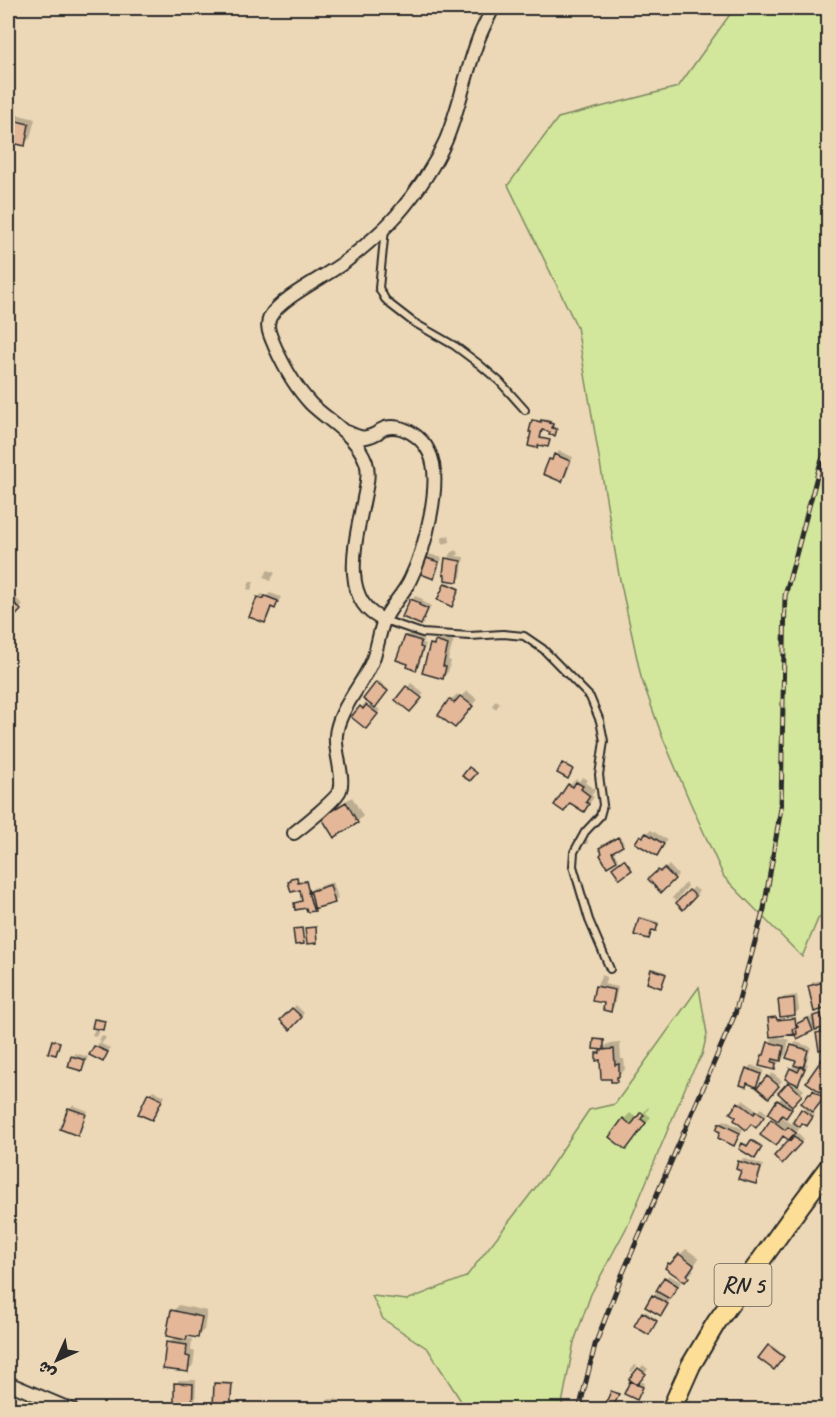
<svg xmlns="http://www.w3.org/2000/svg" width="836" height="1417" viewBox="0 0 836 1417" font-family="Caveat,'Playpen Sans Arabic',sans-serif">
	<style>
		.green { fill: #d2e79b; stroke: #7e8963; stroke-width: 1.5 }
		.shadow { fill: #0003 }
		.building { fill: #e3b798; stroke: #2b2b2b; stroke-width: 1.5 }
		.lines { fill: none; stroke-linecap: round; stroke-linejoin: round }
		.lane-casing { stroke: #2b2b2b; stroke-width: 10 }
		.street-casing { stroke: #2b2b2b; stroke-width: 16 }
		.primary-casing { stroke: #2b2b2b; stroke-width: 22 }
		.lane { stroke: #ecd8b6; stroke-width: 6 }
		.street { stroke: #ecd8b6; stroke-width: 12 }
		.primary { stroke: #fdde96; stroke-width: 18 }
		.rail-casing { stroke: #2b2b2b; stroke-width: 5 }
		.rail { stroke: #ecd8b6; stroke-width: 3; stroke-dasharray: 9; stroke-linecap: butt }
		.labels { text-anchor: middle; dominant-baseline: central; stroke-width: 5; stroke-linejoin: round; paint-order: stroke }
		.shield { fill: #ecd8b6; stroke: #655f55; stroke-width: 1.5 }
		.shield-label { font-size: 24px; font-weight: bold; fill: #2b2b2b }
	</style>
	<rect width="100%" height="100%" fill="#ecd8b6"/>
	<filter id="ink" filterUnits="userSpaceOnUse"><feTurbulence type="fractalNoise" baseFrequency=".0167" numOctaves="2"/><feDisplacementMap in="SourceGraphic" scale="12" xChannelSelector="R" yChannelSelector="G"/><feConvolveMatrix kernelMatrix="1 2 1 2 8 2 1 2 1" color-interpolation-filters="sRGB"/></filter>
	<g filter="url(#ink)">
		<path class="green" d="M 727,8 L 828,8 L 828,911 L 818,919 L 802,957 L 724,877 L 690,802 L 662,736 L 641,677 L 619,575 L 577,327 L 508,185 L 558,118 L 678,87 L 731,13 Z
			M 699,987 L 707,1034 L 702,1055 L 690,1076 L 630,1221 L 591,1294 L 574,1342 L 561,1409 L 466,1409 L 428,1349 L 383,1319 L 372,1296 L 407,1300 L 466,1277 L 546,1174 L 589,1110 L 615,1104 Z"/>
		<path class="shadow" d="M 8,112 L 35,119 L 30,138 L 24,144 L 8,140 Z
			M 535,419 L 542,421 L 544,419 L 550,420 L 549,422 L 554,423 L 553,427 L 558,428 L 555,434 L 551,430 L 542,428 L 541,437 L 550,439 L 548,445 L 538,445 L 537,446 L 533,421 Z
			M 559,451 L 573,457 L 566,476 L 562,480 L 551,460 Z
			M 449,535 L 450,542 L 442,544 L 441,538 Z
			M 457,550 L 459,554 L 456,556 L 464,557 L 461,577 L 457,581 L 447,559 L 452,552 Z
			M 429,554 L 442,558 L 437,573 L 433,577 L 425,558 Z
			M 268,570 L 275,573 L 270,581 L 264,577 Z
			M 250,581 L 254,582 L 251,590 L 247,589 Z
			M 448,582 L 460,588 L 453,604 L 446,584 Z
			M 11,593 L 23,605 L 8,622 L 8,597 Z
			M 270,593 L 281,597 L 278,603 L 275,607 L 273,606 L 268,618 L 265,621 L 251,616 L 258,597 L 262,594 L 267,596 Z
			M 415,596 L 423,599 L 422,601 L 431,606 L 424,620 L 420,624 L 404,616 L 412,600 Z
			M 410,633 L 424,638 L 422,643 L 426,644 L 419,665 L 415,669 L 406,636 Z
			M 442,636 L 454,639 L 448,660 L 451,661 L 448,672 L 442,678 L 424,672 L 432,644 L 438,638 L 440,639 Z
			M 379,681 L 388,689 L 375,706 L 380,710 L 370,723 L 361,707 L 365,704 L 368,706 L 371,703 L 365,698 Z
			M 411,683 L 424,693 L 414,706 L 397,700 Z
			M 467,691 L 477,699 L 461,720 L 451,700 L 457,694 L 460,697 Z
			M 496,700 L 500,703 L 496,709 L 492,706 Z
			M 583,777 L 588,780 L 585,783 L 595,789 L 591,795 L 594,797 L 589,804 L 583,810 L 571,802 L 564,810 L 556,805 L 570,785 L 576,779 L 579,781 Z
			M 352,797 L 363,816 L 357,822 L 323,817 L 329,811 Z
			M 651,830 L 667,840 L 657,854 L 637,842 L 645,832 L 647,833 Z
			M 620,837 L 624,843 L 612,850 L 617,858 L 616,860 L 604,853 L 603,847 Z
			M 583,838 L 587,838 L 588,842 L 587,844 L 583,845 L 582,840 Z
			M 669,865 L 678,875 L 661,891 L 650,879 L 663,867 L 665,869 Z
			M 298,876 L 299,882 L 307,880 L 309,892 L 313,888 L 333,882 L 338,898 L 334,902 L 307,906 L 295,903 L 303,901 L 301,889 L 291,881 L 294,877 Z
			M 686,883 L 688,886 L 676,901 L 672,898 Z
			M 694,887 L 699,891 L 683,908 L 678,903 Z
			M 642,917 L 659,922 L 656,929 L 652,928 L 649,938 L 640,919 Z
			M 654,968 L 666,972 L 662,984 L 649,982 Z
			M 602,975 L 607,977 L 604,984 L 618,987 L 614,1006 L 610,1010 L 596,987 Z
			M 828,979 L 828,1006 L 815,1010 L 810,986 L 813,982 Z
			M 797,995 L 799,1010 L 796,1013 L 795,1011 L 793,1011 L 780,1000 L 784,997 Z
			M 296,1005 L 304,1013 L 290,1028 L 282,1020 Z
			M 822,1013 L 823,1020 L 828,1019 L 828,1047 L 820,1048 L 817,1034 L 824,1027 L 816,1026 L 812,1030 L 796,1033 L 769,1019 L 771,1017 L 777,1017 L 778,1019 L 793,1018 L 795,1030 L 802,1020 L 812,1016 L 813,1018 L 816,1015 Z
			M 97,1018 L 106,1020 L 104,1027 L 103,1029 L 100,1028 L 96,1037 L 92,1035 L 96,1027 L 95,1020 Z
			M 102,1035 L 106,1038 L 101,1044 L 110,1048 L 107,1056 L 103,1060 L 95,1047 L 101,1041 L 99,1040 Z
			M 775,1036 L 789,1040 L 786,1054 L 774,1068 L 763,1055 L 767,1052 L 769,1042 Z
			M 596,1039 L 605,1039 L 605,1047 L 608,1044 L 620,1043 L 621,1059 L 624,1059 L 625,1069 L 616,1080 L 598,1053 L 603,1048 L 595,1040 Z
			M 796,1042 L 811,1047 L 806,1063 L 808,1064 L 801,1079 L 797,1084 L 804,1090 L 792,1104 L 794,1105 L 790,1112 L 786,1116 L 782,1114 L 780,1116 L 792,1124 L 795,1122 L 807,1106 L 810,1094 L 811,1092 L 813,1093 L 818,1088 L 823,1060 L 828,1055 L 828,1095 L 819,1089 L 818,1091 L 824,1096 L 812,1111 L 815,1113 L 811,1121 L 803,1122 L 797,1132 L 804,1139 L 782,1162 L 791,1140 L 784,1135 L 776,1144 L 772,1120 L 775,1117 L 778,1101 L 783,1096 L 780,1093 L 792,1080 L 791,1069 L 798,1060 L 792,1046 Z
			M 76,1053 L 88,1057 L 85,1066 L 82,1069 L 72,1057 Z
			M 751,1065 L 764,1070 L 760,1081 L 756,1085 L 749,1082 L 746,1086 L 747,1069 Z
			M 772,1073 L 782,1081 L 772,1092 L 759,1088 Z
			M 153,1090 L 165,1096 L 156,1115 L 152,1119 L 150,1094 Z
			M 743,1100 L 758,1111 L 761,1108 L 767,1113 L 759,1122 L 739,1103 Z
			M 73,1105 L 88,1111 L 81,1130 L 77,1134 L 69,1108 Z
			M 648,1107 L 649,1108 L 646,1113 L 651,1117 L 632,1142 L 624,1119 L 630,1113 L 638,1119 Z
			M 724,1120 L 743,1129 L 738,1140 L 734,1144 L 722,1132 L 720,1124 Z
			M 753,1140 L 762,1145 L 756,1155 L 744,1144 L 745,1143 L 749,1145 Z
			M 743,1158 L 763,1165 L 759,1179 L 755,1183 L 743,1170 L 740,1162 Z
			M 686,1249 L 699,1258 L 692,1269 L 694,1270 L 685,1280 L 670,1264 Z
			M 669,1275 L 681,1282 L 674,1294 L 668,1299 L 670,1300 L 660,1315 L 653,1296 L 659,1291 L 665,1278 Z
			M 179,1305 L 207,1311 L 204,1330 L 197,1336 L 189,1335 L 185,1338 L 192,1339 L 191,1351 L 195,1351 L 193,1365 L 187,1371 L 168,1343 L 175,1336 L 173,1311 Z
			M 645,1311 L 657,1319 L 650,1331 L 636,1325 Z
			M 770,1344 L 784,1355 L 774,1368 L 760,1358 Z
			M 635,1365 L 637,1366 L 632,1372 L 630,1371 Z
			M 643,1365 L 648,1369 L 640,1381 L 645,1383 L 640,1395 L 636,1398 L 626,1394 L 632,1380 L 631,1379 Z
			M 179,1380 L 196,1380 L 195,1410 L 175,1410 L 176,1384 Z
			M 217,1382 L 233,1383 L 231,1406 L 228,1410 L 217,1410 L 220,1407 L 216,1383 Z
			M 329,1399 L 340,1400 L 339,1410 L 322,1410 L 322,1405 Z"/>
		<path class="building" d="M 8,119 L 29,124 L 25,146 L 8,142 Z
			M 532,420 L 541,422 L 541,420 L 550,422 L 549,423 L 553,424 L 552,428 L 557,429 L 555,436 L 549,435 L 550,432 L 542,430 L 540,438 L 550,440 L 548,447 L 538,445 L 537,448 L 528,446 L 531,432 L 529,432 Z
			M 554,454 L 570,461 L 562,482 L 543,474 L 549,459 L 552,460 Z
			M 423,557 L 439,562 L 434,579 L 418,573 Z
			M 445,558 L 461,561 L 458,582 L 445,580 L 445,575 L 443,574 Z
			M 445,583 L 459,589 L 452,607 L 437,600 Z
			M 265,596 L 278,601 L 275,609 L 271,607 L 265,623 L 249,617 L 257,597 L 263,599 Z
			M 8,597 L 21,610 L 8,624 Z
			M 410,599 L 420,603 L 419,605 L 428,609 L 421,625 L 402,617 Z
			M 405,636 L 421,641 L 420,647 L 423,648 L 416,671 L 407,667 L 408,664 L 396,660 Z
			M 435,641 L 448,645 L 443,666 L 446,667 L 443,679 L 422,673 L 430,644 L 434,645 Z
			M 376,682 L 388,691 L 375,708 L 363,699 Z
			M 406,686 L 422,698 L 410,712 L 395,700 Z
			M 460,696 L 473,706 L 455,728 L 438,715 L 449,699 L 454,703 Z
			M 366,705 L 378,714 L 366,729 L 351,717 L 360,706 L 363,709 Z
			M 562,763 L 573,769 L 568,779 L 557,773 Z
			M 469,767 L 477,773 L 470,781 L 462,776 Z
			M 576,782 L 583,786 L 581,789 L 590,796 L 586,802 L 589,804 L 584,812 L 570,803 L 564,812 L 554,805 L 568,784 L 573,787 Z
			M 346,802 L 358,823 L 334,838 L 321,817 Z
			M 646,833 L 664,844 L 657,856 L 635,843 L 640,835 L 643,837 Z
			M 618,837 L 623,846 L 612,852 L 617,861 L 607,867 L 600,855 L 602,853 L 599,848 Z
			M 624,859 L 632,870 L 620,879 L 612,868 Z
			M 664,868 L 675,879 L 661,893 L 648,879 L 658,870 L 660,872 Z
			M 297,877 L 298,883 L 306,881 L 309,893 L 311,893 L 315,911 L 307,912 L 306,908 L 295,910 L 294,903 L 302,901 L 300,890 L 291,892 L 288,882 L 291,881 L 291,878 Z
			M 330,885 L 335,903 L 313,909 L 308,892 Z
			M 689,890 L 696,896 L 683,910 L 676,903 Z
			M 639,918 L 658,924 L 656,931 L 652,930 L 649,939 L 634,935 Z
			M 316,927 L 317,943 L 307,944 L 305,928 Z
			M 302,928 L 304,944 L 295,945 L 293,929 Z
			M 651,969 L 666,974 L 661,988 L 647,983 Z
			M 828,981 L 828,1008 L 814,1012 L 808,986 Z
			M 595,986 L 615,990 L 611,1012 L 603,1010 L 604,1003 L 592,1001 Z
			M 794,998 L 795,1015 L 780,1017 L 778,1000 Z
			M 292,1008 L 302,1017 L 290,1030 L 280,1020 Z
			M 821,1014 L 822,1020 L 828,1019 L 828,1027 L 815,1030 L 813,1016 Z
			M 776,1017 L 777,1020 L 795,1018 L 797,1034 L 770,1037 L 768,1018 Z
			M 808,1018 L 813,1031 L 797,1039 L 792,1029 L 798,1027 L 796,1024 Z
			M 94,1019 L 105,1021 L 103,1030 L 92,1028 Z
			M 828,1031 L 828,1048 L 819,1050 L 816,1033 Z
			M 594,1039 L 604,1040 L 604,1050 L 593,1049 Z
			M 52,1040 L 60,1042 L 56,1055 L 48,1053 Z
			M 768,1042 L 784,1046 L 781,1061 L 773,1059 L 772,1062 L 776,1063 L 775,1070 L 759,1066 L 762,1055 L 764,1055 Z
			M 791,1045 L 808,1050 L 803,1068 L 794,1065 L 796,1061 L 786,1058 Z
			M 94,1046 L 108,1052 L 103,1062 L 89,1055 Z
			M 614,1049 L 615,1065 L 619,1064 L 619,1077 L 617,1077 L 617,1082 L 611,1082 L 611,1079 L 601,1079 L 600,1060 L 596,1061 L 596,1053 L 600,1053 L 600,1050 Z
			M 71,1056 L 85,1060 L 82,1071 L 68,1067 Z
			M 822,1059 L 828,1063 L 828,1097 L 806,1082 Z
			M 801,1066 L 805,1068 L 798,1085 L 785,1079 L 790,1068 L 798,1072 Z
			M 746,1068 L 761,1074 L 756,1087 L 747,1083 L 746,1087 L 740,1085 Z
			M 767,1076 L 779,1086 L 769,1098 L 757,1088 Z
			M 788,1082 L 802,1095 L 792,1106 L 778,1093 Z
			M 813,1090 L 824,1098 L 813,1112 L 801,1103 L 809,1093 L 811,1094 Z
			M 148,1093 L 162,1100 L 152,1120 L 138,1114 Z
			M 777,1100 L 792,1109 L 786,1118 L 782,1115 L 778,1121 L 768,1114 Z
			M 738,1102 L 754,1114 L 756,1111 L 764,1117 L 756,1128 L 751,1124 L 746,1130 L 734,1120 L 736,1117 L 730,1113 Z
			M 68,1108 L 86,1114 L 78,1136 L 60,1129 Z
			M 801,1109 L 813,1117 L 807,1126 L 802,1123 L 800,1127 L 793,1122 Z
			M 641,1112 L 644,1115 L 641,1119 L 646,1123 L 626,1150 L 609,1137 L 623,1118 L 631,1125 Z
			M 771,1119 L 785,1130 L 788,1127 L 796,1133 L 790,1141 L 783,1136 L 776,1146 L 760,1135 Z
			M 719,1123 L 740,1133 L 734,1146 L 718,1138 L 720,1132 L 716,1130 Z
			M 793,1135 L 801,1143 L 782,1164 L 774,1156 Z
			M 751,1140 L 762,1147 L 755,1159 L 739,1149 L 742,1143 L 747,1146 Z
			M 738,1161 L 761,1168 L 756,1184 L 738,1179 L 741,1171 L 736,1169 Z
			M 679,1254 L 694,1265 L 687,1275 L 689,1277 L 685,1282 L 665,1268 L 668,1263 L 670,1264 Z
			M 664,1277 L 678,1286 L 670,1299 L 656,1291 Z
			M 652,1295 L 668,1304 L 661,1316 L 645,1307 Z
			M 171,1310 L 202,1317 L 198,1338 L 187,1336 L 186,1340 L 166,1336 Z
			M 642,1312 L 657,1321 L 649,1335 L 634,1326 Z
			M 166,1342 L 187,1345 L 186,1356 L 190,1357 L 188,1372 L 163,1369 Z
			M 768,1345 L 784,1357 L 774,1370 L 758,1358 Z
			M 638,1368 L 646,1374 L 637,1385 L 629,1379 Z
			M 630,1381 L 643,1387 L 637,1400 L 624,1394 Z
			M 174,1383 L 193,1384 L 192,1410 L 174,1410 Z
			M 214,1383 L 232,1384 L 230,1409 L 213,1408 Z
			M 611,1391 L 619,1394 L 613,1408 L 605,1405 Z"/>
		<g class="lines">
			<defs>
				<path id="lane" d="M 385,229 L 379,288 L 385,299 L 391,305 L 413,322 L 455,346 L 479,364 L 500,382 L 525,410
					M 384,620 L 422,633 L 470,636 L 503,634 L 524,636 L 543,649 L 590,697 L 600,721 L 604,741 L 599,775 L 603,805 L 600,816 L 585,832 L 574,852 L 573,866 L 589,920 L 610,969"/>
				<path id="street" d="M 384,620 C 337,601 357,536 364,498 C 366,488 370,473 366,462 C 356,435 331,423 311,404 C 295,387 284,367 275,347 C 271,337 265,327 270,317 C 281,297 327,276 346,261 C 364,247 382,232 397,215 C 416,193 434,167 446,140 C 459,108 466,73 478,40 C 482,29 488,18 493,8
					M 294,833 C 303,826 337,799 340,790 C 345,778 334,750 336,735 C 338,712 360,687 370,666 C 377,653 378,637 383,623 C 389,607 403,595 410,580 C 424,552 444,480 429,452 C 422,437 402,423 385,428 C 382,429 379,431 377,433 C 364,440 360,438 347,432
					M 8,1383 L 72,1410"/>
				<path id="primary" d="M 671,1410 L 691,1365 L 716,1323 L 799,1207 L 828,1168"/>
			</defs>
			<use href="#lane" class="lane-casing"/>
			<use href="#street" class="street-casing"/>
			<use href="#primary" class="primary-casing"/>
			<use href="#lane" class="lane"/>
			<use href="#street" class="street"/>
			<use href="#primary" class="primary"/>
			<defs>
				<path id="rail" d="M 579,1410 L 595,1345 L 622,1275 L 735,1014 L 764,909 L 781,808 L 785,596 L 820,465 L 828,446"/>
			</defs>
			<use href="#rail" class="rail-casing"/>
			<use href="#rail" class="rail"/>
		</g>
	</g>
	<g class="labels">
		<rect class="shield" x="714.5" y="1264" width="57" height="42" rx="4.5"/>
		<g class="shield-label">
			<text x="743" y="1285">RN 5</text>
		</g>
	</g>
	<rect width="836" height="1417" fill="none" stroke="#ecd8b6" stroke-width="30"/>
	<rect x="15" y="15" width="806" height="1387" fill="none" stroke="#2b2b2b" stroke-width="2" filter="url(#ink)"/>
	<g transform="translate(57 1360) rotate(225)" stroke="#ecd8b6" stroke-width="4.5" paint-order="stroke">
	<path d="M0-4.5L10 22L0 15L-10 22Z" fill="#2b2b2b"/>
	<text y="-9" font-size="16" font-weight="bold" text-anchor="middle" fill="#2b2b2b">ش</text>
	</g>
</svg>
